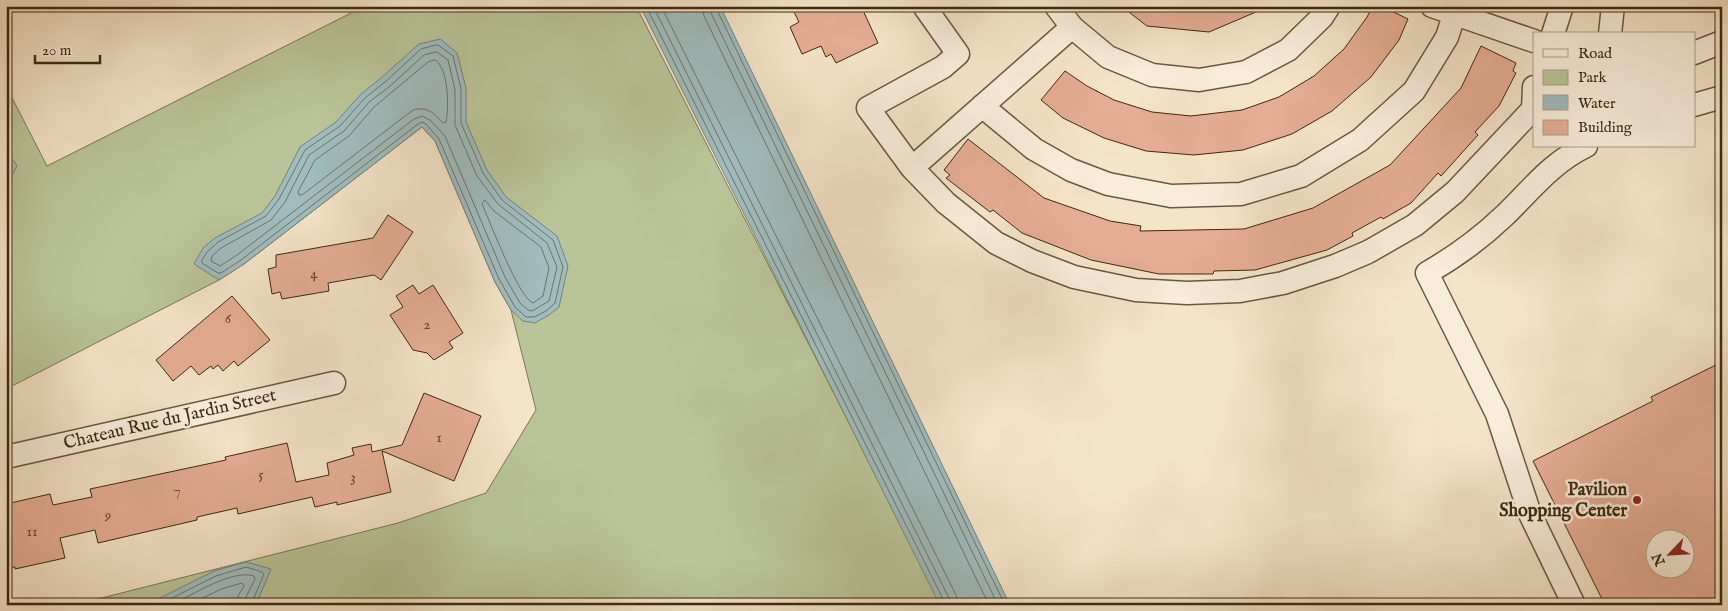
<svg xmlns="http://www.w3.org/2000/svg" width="1728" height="611" viewBox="0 0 1728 611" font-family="'IM FELL English',serif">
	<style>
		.green { fill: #b9c598; stroke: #7a7854 }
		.water { fill: #9fbcbe; stroke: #778279 }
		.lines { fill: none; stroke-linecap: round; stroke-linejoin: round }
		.shore { stroke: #6e7368; stroke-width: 1 }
		.building { fill: #e5ad93; stroke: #3c2a11; fill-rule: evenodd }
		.minor-casing { stroke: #6a583f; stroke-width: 25 }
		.minor { stroke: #f8eddb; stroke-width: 22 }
		.poi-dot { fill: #8f2418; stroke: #f8eddb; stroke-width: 2 }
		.labels { text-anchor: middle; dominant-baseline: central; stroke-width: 5; stroke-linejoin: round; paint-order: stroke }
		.number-label { font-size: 15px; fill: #664b32 }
		.street-label { font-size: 18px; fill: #3c2a11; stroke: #f8eddb }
		.poi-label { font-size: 18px; font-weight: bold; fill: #3c2a11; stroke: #f8eddb; text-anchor: end }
	</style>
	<rect width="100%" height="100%" fill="#f4e4c8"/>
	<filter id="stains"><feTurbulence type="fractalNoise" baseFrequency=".004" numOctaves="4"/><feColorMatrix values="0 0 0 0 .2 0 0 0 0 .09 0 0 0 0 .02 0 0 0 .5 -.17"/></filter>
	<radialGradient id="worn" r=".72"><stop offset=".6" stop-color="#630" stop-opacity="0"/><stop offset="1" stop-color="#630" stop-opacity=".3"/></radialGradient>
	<path class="green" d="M 365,6 L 636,6 L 942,605 L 74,605 L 398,523 L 486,493 L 536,410 L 511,310 L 495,282 L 435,141 L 422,127 L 244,264 L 219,280 L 14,385 L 6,383 L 6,86 L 47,166 Z"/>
	<path class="water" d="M 640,6 L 720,6 L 1010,605 L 940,605 Z
		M 440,39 L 457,53 L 466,88 L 466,122 L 487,170 L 506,197 L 557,236 L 568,266 L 559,307 L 549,315 L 535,323 L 523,321 L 511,310 L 495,282 L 435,141 L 422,127 L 244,264 L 219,280 L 194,264 L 203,248 L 215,238 L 262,213 L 275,196 L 300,147 L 336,122 L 361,94 L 381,78 L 419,44 Z
		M 6,149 L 17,166 L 6,187 Z
		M 246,562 L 271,569 L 258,600 L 254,605 L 146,605 L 214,571 Z"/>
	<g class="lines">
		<path class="shore" d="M 646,6 L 944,601 L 944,605
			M 653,6 L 949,598 L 951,605
			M 661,6 L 956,595 L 958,605
			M 702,6 L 704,16 L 989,605
			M 710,6 L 711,13 L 998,605
			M 716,6 L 717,10 L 1005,605
			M 438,45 L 453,56 L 461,89 L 461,123 L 483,173 L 502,200 L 553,240 L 563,267 L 555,303 L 546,311 L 534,317 L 526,317 L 515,307 L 499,279 L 439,139 L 426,124 L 422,122 L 418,124 L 241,260 L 221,273 L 218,273 L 202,263 L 202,260 L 207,252 L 218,242 L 266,216 L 279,199 L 305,150 L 340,126 L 365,98 L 385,82 L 421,49 Z
			M 437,52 L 448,60 L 455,90 L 455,125 L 477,176 L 498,204 L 547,243 L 557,267 L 549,301 L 532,311 L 528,310 L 520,303 L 505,277 L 445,136 L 430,120 L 422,116 L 414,119 L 237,255 L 220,266 L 211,261 L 212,256 L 221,248 L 271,220 L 285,202 L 309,155 L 344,131 L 369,102 L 389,87 L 424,55 Z
			M 435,60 C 449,68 449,108 446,122 L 443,123 C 434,113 427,106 413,110 L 302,195 L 299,195 L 298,192 L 315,160 L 349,136 L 374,107 L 428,62 Z
			M 485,200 L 494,211 L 541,247 L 549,268 L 543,296 L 533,303 C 518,297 490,221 482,204 Z
			M 158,605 L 216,576 L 246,567 L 262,572 L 264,574 L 251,605
			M 172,605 C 192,595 232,569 254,576 L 255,579 L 245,599 L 245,605
			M 189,605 L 221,589 L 242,583 L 244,586 L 238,596 L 237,605"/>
	</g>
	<path class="building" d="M 791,6 L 861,6 L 878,43 L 836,63 L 831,54 L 826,57 L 821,46 L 802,54 L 790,27 L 799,22 Z
		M 1121,6 L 1270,6 L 1209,32 L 1147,26 Z
		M 1373,6 L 1381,6 L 1408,19 L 1399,40 L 1371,77 L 1332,111 L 1292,134 L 1243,150 L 1194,155 L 1146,151 L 1104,138 L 1063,118 L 1041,100 L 1065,71 L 1087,86 L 1114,100 L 1152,112 L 1191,116 L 1242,110 L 1279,97 L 1314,76 L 1344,49 L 1367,17 Z
		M 1481,46 L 1516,63 L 1513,71 L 1516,73 L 1499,106 L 1475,132 L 1478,135 L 1441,176 L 1438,173 L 1411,203 L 1383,219 L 1381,217 L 1352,233 L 1353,236 L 1327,250 L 1255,270 L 1214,271 L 1213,274 L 1159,274 L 1091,260 L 1022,233 L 993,210 L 990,212 L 946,178 L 950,175 L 944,170 L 968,139 L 1044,198 L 1110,221 L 1141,226 L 1140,231 L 1244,229 L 1313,208 L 1390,165 L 1461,88 Z
		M 388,215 L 413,232 L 381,280 L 374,275 L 328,283 L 329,291 L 282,299 L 280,292 L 272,294 L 268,269 L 276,267 L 276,255 L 373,238 Z
		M 413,285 L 419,294 L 433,285 L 463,333 L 449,342 L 453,348 L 434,360 L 427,353 L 413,350 L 390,315 L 403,307 L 396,296 Z
		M 232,296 L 270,340 L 238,366 L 234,361 L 223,371 L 218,365 L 213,369 L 211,366 L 199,375 L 191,366 L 173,381 L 156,360 Z
		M 1722,362 L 1722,605 L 1605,605 L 1533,461 L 1653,401 L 1651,397 ZM 1656,538 L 1686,538 L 1686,568 L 1656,568 Z
		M 424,393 L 481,416 L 454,481 L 382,451 L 391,492 L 337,505 L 337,502 L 315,507 L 312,497 L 238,514 L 237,508 L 197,517 L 197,520 L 98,543 L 95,530 L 60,538 L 65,558 L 15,569 L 15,567 L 9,568 L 6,555 L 6,504 L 50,494 L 53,505 L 92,497 L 90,489 L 226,460 L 225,457 L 287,443 L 296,482 L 329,475 L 327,463 L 354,455 L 352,448 L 371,444 L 372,452 L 402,445 Z"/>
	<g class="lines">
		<defs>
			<path id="minor" d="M 924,6 L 958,54 L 943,67 L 868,108 L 912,168 L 946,203 L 996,243 L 1032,261 L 1074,277 L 1136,290 L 1187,293 L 1240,291 L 1283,283 L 1335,266 L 1368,252 L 1415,225 L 1455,192 L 1533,109 L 1534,87
				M 1056,6 L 1072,27 L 1108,57 L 1152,75 L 1199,80 L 1246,72 L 1288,50 L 1322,17 L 1329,6
				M 1432,6 L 1534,41
				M 1553,34 L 1562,6
				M 1610,34 L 1613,6
				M 1694,53 L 1722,42
				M 1694,105 L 1722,97
				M 982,106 L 1034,149 L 1071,170 L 1108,184 L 1171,196 L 1241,194 L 1301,176 L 1360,140 L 1414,91 L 1447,37 L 1457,6
				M 912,168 L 1072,27
				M 6,457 L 334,383
				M 1574,605 L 1530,514 L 1497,414 L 1427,273 C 1455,257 1481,238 1504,216 C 1530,191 1552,162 1586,146"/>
		</defs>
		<use href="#minor" class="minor-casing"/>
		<use href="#minor" class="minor"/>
	</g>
	<circle class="poi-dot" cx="1637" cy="500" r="5"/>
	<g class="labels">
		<g class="number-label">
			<text x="314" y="273">4</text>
			<text x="228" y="318">6</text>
			<text x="427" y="324">2</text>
			<text x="439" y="437">1</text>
			<text x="261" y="474">5</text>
			<text x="353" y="477">3</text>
			<text x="177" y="490">7</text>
			<text x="108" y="515">9</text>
			<text x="32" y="531">11</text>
		</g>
		<g class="street-label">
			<text transform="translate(170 420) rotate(-13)">Chateau Rue du Jardin Street</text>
		</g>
		<g class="poi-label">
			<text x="1627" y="490">Pavilion<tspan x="1627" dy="21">Shopping Center</tspan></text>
		</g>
	</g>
	<rect width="1728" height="611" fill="none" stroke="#f4e4c8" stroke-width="25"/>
	<rect x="8" y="8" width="1713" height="596" fill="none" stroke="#3c2a11" stroke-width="2.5"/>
	<rect x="12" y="12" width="1703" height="586" fill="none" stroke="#3c2a11"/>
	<rect x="1533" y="32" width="162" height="115" fill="#f8eddb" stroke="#ad9f8a"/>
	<rect x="1543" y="49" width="25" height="8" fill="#f8eddb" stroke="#ad9f8a"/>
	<text x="1578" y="58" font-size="15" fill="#3c2a11">Road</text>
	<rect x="1543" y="70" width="25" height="15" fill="#b9c598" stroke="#ad9f8a"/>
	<text x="1578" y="82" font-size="15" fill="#3c2a11">Park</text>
	<rect x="1543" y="95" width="25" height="15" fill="#9fbcbe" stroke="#ad9f8a"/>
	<text x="1578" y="108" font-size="15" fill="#3c2a11">Water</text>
	<rect x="1543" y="120" width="25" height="15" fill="#e5ad93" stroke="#ad9f8a"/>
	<text x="1578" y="132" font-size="15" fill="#3c2a11">Building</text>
	<g transform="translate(1670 554) rotate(245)"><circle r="24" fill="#f8eddb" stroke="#ad9f8a"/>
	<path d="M0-4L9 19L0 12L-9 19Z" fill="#8f2418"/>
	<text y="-8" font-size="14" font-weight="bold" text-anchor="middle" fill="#3c2a11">N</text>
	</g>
	<path d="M35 55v8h65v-8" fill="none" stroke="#3c2a11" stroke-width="2.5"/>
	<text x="42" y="55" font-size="15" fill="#3c2a11" stroke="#f8eddb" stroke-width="4" paint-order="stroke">20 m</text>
	<rect width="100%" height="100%" filter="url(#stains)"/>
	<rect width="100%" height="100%" fill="url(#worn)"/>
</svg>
